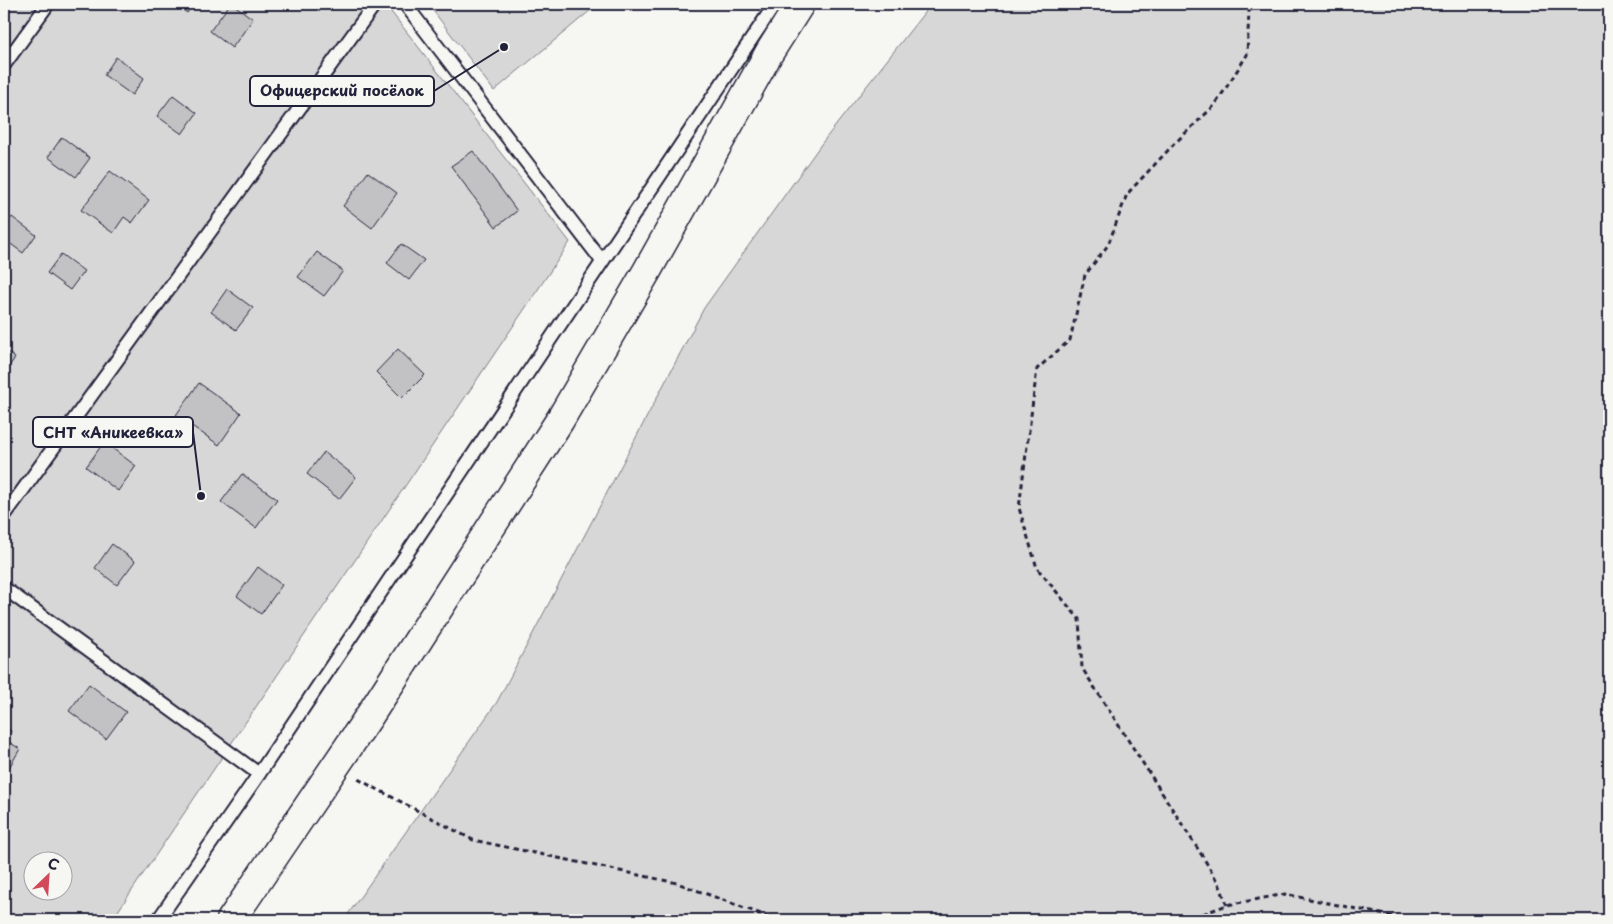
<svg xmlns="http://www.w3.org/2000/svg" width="1613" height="924" viewBox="0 0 1613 924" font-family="'Playpen Sans',sans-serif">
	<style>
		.green { fill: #d7d7d7; stroke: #7c7c89; fill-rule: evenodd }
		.building { fill: #c2c2c4; stroke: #22223b }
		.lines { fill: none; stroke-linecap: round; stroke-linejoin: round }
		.service-casing { stroke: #22223b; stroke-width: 16 }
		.tertiary-casing { stroke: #22223b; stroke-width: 31 }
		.path { stroke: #22223b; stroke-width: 3; stroke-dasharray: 5 4; stroke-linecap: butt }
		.service { stroke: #f6f6f2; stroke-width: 12 }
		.tertiary { stroke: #f6f6f2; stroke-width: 28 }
		.leader { fill: none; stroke: #22223b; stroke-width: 2 }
		.callout-dot { fill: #22223b; stroke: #f6f6f2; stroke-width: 2 }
		.callout { fill: #f6f6f2; stroke: #22223b; stroke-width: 2 }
		.callout-label { font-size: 15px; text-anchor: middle; font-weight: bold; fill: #22223b }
	</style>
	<rect width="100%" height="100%" fill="#f6f6f2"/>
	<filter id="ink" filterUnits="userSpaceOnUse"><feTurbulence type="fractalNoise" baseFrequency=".02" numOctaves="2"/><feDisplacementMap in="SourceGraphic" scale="10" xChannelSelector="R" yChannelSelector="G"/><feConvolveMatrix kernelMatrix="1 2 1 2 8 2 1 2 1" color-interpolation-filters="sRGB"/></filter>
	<g filter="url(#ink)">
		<path class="green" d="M 4,4 L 385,4 L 570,242 L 112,920 L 4,920 ZM 32,862 L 62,862 L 62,892 L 32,892 Z
			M 428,4 L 598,4 L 494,91 Z
			M 931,4 L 1609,4 L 1609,920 L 344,920 L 497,702 L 704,308 L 822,143 Z"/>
		<path class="building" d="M 175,4 L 193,4 L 187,13 Z
			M 230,4 L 233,4 L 253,19 L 232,48 L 210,31 Z
			M 116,57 L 144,78 L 132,95 L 104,75 Z
			M 173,95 L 197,113 L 182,134 L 157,116 Z
			M 62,137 L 90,158 L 76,177 L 48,157 Z
			M 473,151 L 517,211 L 496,227 L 451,166 Z
			M 110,171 L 149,200 L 132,223 L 124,217 L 113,233 L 81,210 Z
			M 368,172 L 397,193 L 372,228 L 343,206 Z
			M 12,217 L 36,235 L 23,253 L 4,239 L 4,228 Z
			M 401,244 L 424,260 L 409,280 L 387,263 Z
			M 317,252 L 343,271 L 324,296 L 298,277 Z
			M 61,254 L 84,271 L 70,290 L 47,273 Z
			M 227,289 L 253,308 L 236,330 L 211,312 Z
			M 4,349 L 15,358 L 4,373 Z
			M 398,349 L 425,375 L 402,398 L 376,372 Z
			M 199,383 L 241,413 L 219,445 L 176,415 Z
			M 104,442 L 136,466 L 118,491 L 86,467 Z
			M 324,452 L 356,477 L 339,499 L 307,474 Z
			M 242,474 L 277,499 L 256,528 L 221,502 Z
			M 112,544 L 135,561 L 117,585 L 95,568 Z
			M 258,567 L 282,585 L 261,614 L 237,596 Z
			M 89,684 L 126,712 L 106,739 L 69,711 Z
			M 4,727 L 11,731 L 6,740 L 20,749 L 4,776 Z"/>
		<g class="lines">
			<defs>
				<path id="service" d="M 405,4 L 602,261
					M 4,65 L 48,4
					M 4,516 L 375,4
					M 4,588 L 259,774
					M 158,920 L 259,774 L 775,4"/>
				<path id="tertiary" d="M 231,920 L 368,718 L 560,420 L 647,271 L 769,53 L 800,4"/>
			</defs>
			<use href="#service" class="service-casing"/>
			<use href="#tertiary" class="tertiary-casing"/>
			<path class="path" d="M 358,779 L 473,840 L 677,883 L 777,920
				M 1227,905 L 1220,886 L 1203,857 L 1082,668 L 1079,619 L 1037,568 L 1019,508 L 1037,369 L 1070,340 L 1085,275 L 1108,245 L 1127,194 L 1174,144 L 1215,105 L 1247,55 L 1249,11 L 1256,4
				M 1186,920 L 1227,905 L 1285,894 L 1410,920"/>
			<use href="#service" class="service"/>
			<use href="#tertiary" class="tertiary"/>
		</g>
	</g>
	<path class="leader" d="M504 47L434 91M201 496L193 432"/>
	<g class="callout-dot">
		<circle cx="504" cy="47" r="5"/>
		<circle cx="201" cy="496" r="5"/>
	</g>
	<g class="callout">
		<rect x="250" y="76" width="184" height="30" rx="5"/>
		<rect x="33" y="417" width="160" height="30" rx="5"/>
	</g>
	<g class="callout-label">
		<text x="342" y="96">Офицерский посёлок</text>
		<text x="113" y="438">СНТ «Аникеевка»</text>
	</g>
	<rect width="1613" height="924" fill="none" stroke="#f6f6f2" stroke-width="20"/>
	<rect x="10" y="10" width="1593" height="904" fill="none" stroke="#22223b" stroke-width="2" filter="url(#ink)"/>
	<g transform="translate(48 876) rotate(25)"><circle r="24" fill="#f6f6f2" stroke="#a1a1a9"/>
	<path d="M0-4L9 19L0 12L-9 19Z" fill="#d1495b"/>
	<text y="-8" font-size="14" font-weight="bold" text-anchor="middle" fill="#22223b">С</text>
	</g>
</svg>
